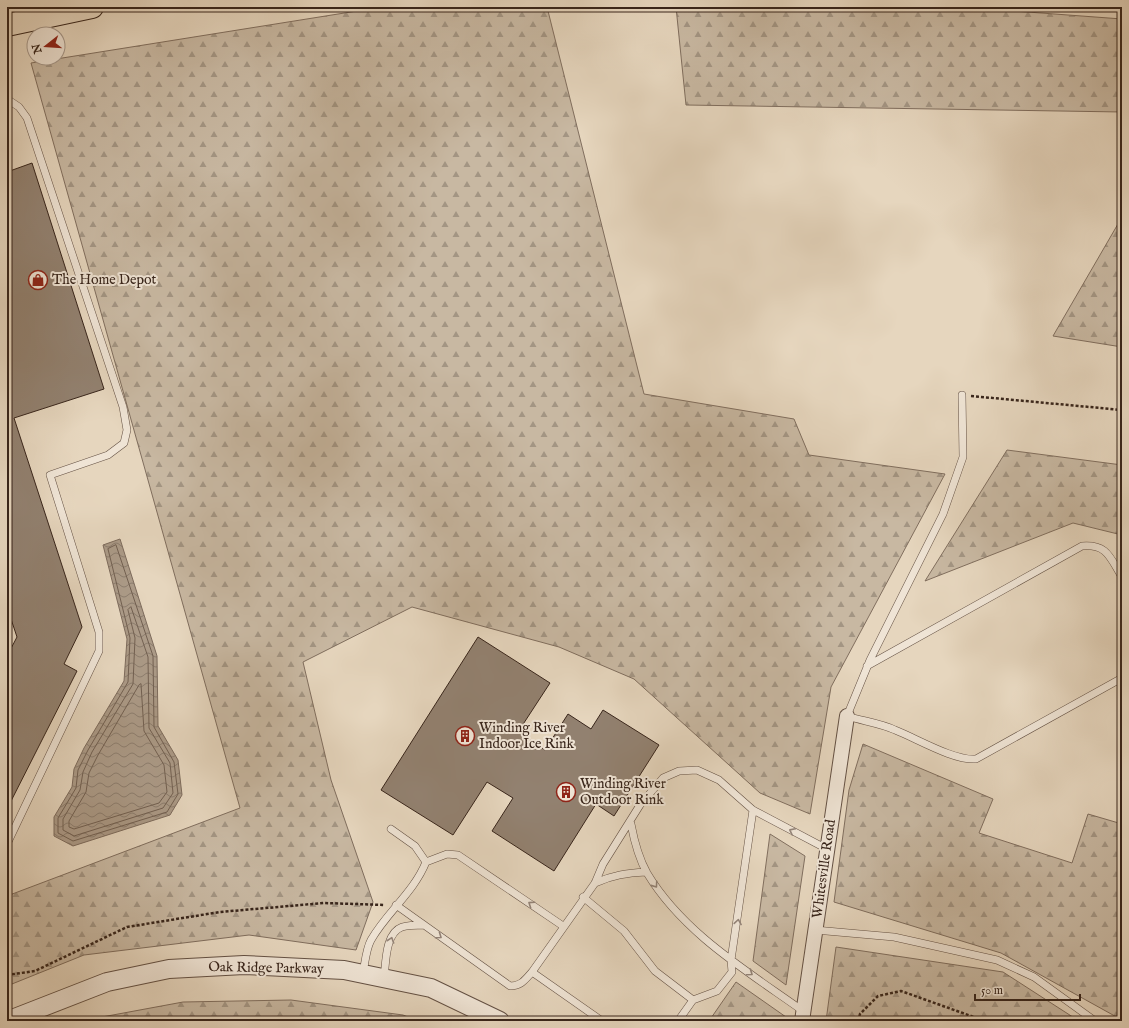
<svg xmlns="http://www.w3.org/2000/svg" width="1129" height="1028" viewBox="0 0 1129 1028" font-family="'IM FELL English',serif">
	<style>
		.forest { fill: url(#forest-firs); stroke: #806e5e }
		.water { fill: url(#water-waves); stroke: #7d6b5c }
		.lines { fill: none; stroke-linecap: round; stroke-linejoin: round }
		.shore { stroke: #726051; stroke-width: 1 }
		.building { fill: #928170; stroke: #38251b }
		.service-casing { stroke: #645144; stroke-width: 8 }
		.minor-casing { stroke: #645144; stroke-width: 16 }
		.tertiary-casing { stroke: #645144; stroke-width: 20 }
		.motorway-casing { stroke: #38251b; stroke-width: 24 }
		.path { stroke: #38251b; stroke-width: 2.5; stroke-dasharray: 3 2; stroke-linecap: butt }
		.service { stroke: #efe4d5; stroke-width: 7 }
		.minor { stroke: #efe4d5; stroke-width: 14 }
		.tertiary { stroke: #efe4d5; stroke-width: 18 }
		.motorway { stroke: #e6d6be; stroke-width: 22 }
		.oneway { stroke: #948478 }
		.labels { text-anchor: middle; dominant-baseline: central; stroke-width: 4; stroke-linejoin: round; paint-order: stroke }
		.poi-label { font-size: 14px; fill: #38251b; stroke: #efe4d5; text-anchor: start }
		.street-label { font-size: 14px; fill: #38251b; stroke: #efe4d5 }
	</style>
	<defs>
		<pattern id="forest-firs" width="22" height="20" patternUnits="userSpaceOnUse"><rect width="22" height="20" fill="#c8b8a2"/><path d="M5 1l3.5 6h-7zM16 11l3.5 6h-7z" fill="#a39583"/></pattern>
		<pattern id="water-waves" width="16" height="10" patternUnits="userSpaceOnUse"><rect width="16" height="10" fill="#ab9a87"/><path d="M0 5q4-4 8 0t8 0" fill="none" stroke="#8c7d6e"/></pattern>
	</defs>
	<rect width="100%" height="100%" fill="#e6d6be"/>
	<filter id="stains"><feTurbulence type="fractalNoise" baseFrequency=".005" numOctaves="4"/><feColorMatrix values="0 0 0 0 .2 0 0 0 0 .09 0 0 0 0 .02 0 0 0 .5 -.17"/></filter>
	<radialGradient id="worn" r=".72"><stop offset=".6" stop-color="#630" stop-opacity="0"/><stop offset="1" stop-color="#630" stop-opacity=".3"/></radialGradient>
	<path class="forest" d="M 382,7 L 547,7 L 644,394 L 794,419 L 809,455 L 945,474 L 831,687 L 810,814 L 760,793 L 634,679 L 559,647 L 412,607 L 303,662 L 331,780 L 373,902 L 356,950 L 249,935 L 84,955 L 7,986 L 7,896 L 240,808 L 31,63 Z
		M 676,7 L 960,7 L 1122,19 L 1122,112 L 686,105 Z
		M 1122,217 L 1122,347 L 1053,336 Z
		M 1007,450 L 1122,465 L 1122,535 L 1073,523 L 925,581 Z
		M 863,744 L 993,799 L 979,833 L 1072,863 L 1088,814 L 1122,824 L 1122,1020 L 1001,953 L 834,902 L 849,790 Z
		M 770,834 L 805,856 L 786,985 L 753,961 Z
		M 836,947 L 1003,972 L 1079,1021 L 826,1021 Z
		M 736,982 L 786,1017 L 785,1021 L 709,1021 Z
		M 291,1000 L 403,1015 L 418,1021 L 90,1021 L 102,1017 L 183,1002 Z"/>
	<path class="water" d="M 120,539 L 157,656 L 158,726 L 178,760 L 182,795 L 170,815 L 73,846 L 54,836 L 54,817 L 72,787 L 74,769 L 84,748 L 124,681 L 127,639 L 103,545 Z"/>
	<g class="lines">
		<path class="shore" d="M 116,545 L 153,656 L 154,727 L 174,762 L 178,794 L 167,812 L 73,841 L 58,833 L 58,818 L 76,788 L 78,770 L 88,750 L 128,682 L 130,638 L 108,549 Z
			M 131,607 L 148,657 L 149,728 L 170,763 L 173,793 L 163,808 L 74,836 L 63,830 L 63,819 L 80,790 L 83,772 L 92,752 L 133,684 L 135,638 L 128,610 Z
			M 141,684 L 144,731 L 164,765 L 167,792 L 159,803 L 74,829 L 69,827 L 69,821 L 86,792 L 89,773 L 98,755 L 139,685 Z"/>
	</g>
	<path class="building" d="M 32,163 L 104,389 L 14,418 L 82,627 L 64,664 L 77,671 L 7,809 L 7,656 L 17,637 L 7,607 L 7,172 Z
		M 478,637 L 550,683 L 518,732 L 545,750 L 568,714 L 591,729 L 603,710 L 659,745 L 614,816 L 596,804 L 554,871 L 492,831 L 513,798 L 487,782 L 453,835 L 381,790 Z"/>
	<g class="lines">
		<defs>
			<path id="service" d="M 7,99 L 19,107 L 27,118 L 123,407 L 127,430 L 124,443 L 108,455 L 50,475 L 99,632 L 99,651 L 7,844
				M 962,395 L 963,457 L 943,514 L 870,660 L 847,716 C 862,721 880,723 895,730 C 916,738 954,761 976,759 L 1122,678
				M 867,666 L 1082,546 C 1108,544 1110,558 1122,577
				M 631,824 C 634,840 638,857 647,873 C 683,933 747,971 803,1011
				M 391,829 L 415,846 L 426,862
				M 595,883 C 613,875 627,873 646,872
				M 583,897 L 624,931 L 655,971 L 693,1000
				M 396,905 L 510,986 C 521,986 525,980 532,972 L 595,883 L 603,864 L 640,805 L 663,778 L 679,771 L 697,770 L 719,780 L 753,810 L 827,849
				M 815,930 L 894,937 L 997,960 L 1034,977 L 1095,1021
				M 532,972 L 602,1021
				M 363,973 C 365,963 366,949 371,940 C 387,912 414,892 426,862 L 447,854 L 458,855 L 563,926
				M 384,978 C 386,963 385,933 402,927 C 409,925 417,925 424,925
				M 678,1021 L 693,1000 L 717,991 L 732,972 L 731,960 L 753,810"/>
			<path id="minor" d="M 802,1021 L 847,716"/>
			<path id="tertiary" d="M 7,1021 L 107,982 L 169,969 L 244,965 L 344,970 L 431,988 L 500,1021"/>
			<path id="motorway" d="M 7,25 L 92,7"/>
		</defs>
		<use href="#service" class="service-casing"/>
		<use href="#minor" class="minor-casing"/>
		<use href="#tertiary" class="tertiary-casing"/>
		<use href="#motorway" class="motorway-casing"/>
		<path class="path" d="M 971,396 L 1122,410
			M 7,975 L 35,971 L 127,927 L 220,912 L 324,903 L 385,905
			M 858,1021 L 860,1014 L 878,996 L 901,991 L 985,1021"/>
		<use href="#service" class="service"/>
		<use href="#minor" class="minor"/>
		<use href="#tertiary" class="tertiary"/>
		<use href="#motorway" class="motorway"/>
	</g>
	<defs><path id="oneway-chevron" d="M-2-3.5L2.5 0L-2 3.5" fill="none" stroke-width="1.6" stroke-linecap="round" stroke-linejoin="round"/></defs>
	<g class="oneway">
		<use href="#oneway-chevron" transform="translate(792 831) rotate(-153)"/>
		<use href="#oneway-chevron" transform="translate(655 885) rotate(55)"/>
		<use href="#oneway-chevron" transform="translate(531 904) rotate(-146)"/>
		<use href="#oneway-chevron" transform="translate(738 922) rotate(-81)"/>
		<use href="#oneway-chevron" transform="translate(439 936) rotate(35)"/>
		<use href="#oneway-chevron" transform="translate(391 940) rotate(-71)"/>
		<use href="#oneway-chevron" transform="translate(750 973) rotate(35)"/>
	</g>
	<defs>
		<symbol id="shop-ring" viewBox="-11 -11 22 22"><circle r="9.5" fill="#efe4d5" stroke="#8f2418" stroke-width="1.5"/><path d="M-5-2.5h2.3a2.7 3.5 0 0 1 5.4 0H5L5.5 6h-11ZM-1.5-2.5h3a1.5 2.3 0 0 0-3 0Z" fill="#8f2418"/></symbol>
		<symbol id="building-ring" viewBox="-11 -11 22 22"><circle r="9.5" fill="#efe4d5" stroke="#8f2418" stroke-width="1.5"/><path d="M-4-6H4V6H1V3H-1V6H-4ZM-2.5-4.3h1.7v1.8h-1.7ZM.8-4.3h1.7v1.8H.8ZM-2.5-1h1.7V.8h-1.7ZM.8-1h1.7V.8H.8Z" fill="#8f2418"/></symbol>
	</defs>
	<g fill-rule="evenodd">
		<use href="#shop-ring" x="27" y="269" width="22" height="22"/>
		<use href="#building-ring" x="454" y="725" width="22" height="22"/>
		<use href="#building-ring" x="555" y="781" width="22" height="22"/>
	</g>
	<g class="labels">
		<g class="poi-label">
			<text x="52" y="280">The Home Depot</text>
			<text x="479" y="728">Winding River<tspan x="479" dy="16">Indoor Ice Rink</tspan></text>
			<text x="580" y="784">Winding River<tspan x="580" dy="16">Outdoor Rink</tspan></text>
		</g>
		<g class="street-label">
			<text transform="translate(824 869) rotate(-82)">Whitesville Road</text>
			<text transform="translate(266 968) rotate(1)">Oak Ridge Parkway</text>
		</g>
	</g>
	<rect width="1129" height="1028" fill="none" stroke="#e6d6be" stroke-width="24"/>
	<rect x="8" y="8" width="1113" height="1012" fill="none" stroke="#38251b" stroke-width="2"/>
	<rect x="12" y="12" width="1105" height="1004" fill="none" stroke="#38251b"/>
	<g transform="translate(46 46) rotate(253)"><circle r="19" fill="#efe4d5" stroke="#a6988b"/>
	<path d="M0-3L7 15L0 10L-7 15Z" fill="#8f2418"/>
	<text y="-6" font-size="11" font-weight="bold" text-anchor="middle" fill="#38251b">N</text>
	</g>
	<path d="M975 994v6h105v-6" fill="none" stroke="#38251b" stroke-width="2"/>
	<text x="981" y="994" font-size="12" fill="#38251b" stroke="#efe4d5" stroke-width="3" paint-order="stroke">50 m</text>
	<rect width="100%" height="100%" filter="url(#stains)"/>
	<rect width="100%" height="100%" fill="url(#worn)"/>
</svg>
